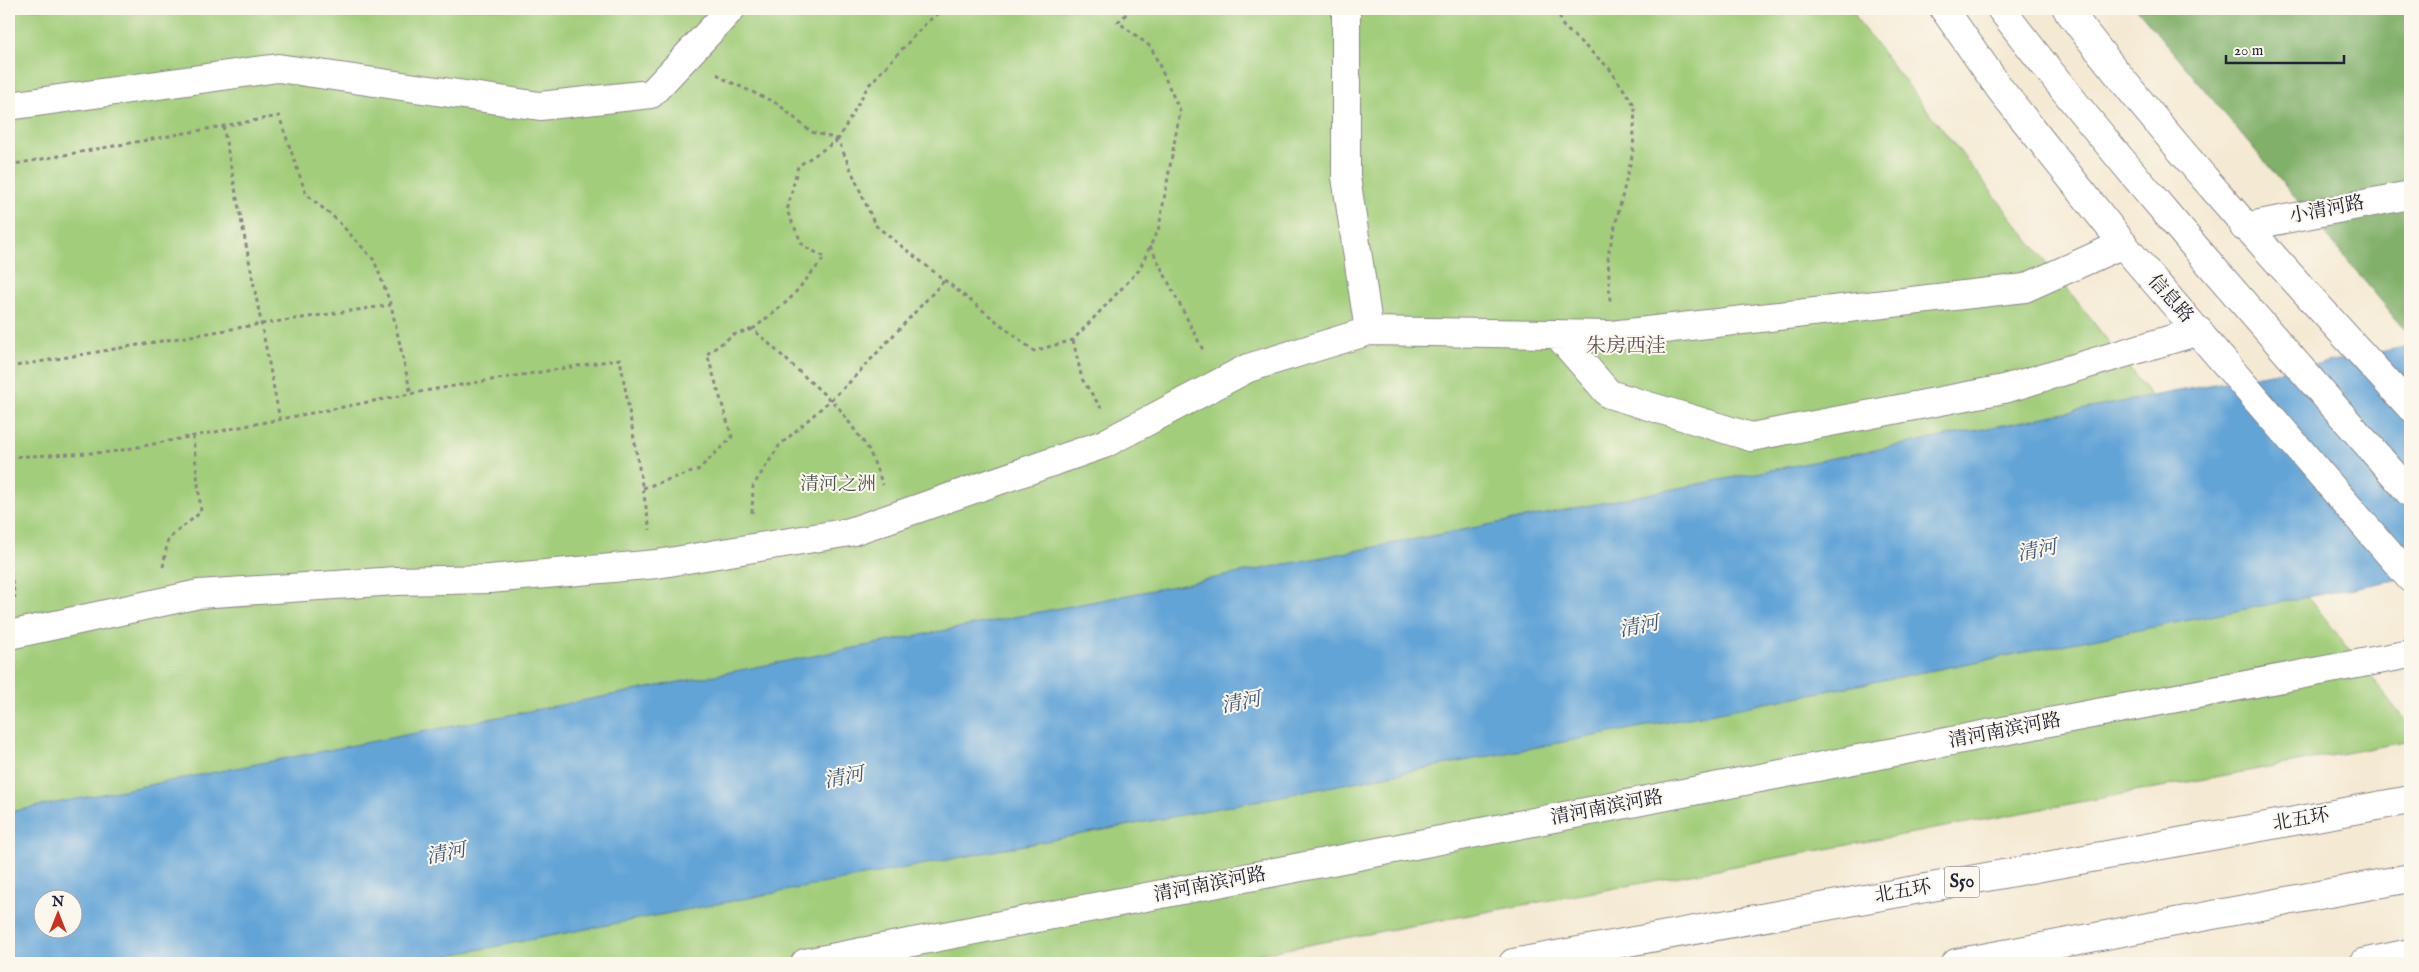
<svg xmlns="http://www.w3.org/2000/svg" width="2419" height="972" viewBox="0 0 2419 972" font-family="'IM FELL English','Noto Serif SC',serif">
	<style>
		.green { fill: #a2cd7a; stroke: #62785a; fill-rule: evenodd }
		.forest { fill: #81b06a; stroke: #526952 }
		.water { fill: #64a4d7; stroke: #436389; fill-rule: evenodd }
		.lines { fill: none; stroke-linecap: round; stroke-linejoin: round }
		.minor-casing { stroke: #8b8686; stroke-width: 30 }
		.major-casing { stroke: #8b8686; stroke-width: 30 }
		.highway-casing { stroke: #8b8686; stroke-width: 30 }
		.path { stroke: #8b8686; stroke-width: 3; stroke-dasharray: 4 4; stroke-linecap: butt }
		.minor { stroke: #fff; stroke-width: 28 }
		.major { stroke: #fff; stroke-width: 28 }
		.highway { stroke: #fff; stroke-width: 28 }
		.labels { text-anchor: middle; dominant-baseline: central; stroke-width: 4; stroke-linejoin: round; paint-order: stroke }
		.shield { fill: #fbf7ec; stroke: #636270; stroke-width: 1 }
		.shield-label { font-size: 18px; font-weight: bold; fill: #22223b }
		.street-label { font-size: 19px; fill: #22223b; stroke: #fbf7ec }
		.park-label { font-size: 19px; fill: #48554e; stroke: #fbf7ec }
		.neighbourhood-label { font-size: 20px; fill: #5f4d58; stroke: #fbf7ec }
		.water-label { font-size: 20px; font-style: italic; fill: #3c5679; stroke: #fbf7ec }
	</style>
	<rect width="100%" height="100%" fill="#fbf7ec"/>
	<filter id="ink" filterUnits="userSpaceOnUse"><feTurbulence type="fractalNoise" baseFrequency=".02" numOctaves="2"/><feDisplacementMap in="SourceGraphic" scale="10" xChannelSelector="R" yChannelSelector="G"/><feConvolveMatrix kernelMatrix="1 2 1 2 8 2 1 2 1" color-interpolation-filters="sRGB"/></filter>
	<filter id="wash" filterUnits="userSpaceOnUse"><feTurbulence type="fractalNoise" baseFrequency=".0096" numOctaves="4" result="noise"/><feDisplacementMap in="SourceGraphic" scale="20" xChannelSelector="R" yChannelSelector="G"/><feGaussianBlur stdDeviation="1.12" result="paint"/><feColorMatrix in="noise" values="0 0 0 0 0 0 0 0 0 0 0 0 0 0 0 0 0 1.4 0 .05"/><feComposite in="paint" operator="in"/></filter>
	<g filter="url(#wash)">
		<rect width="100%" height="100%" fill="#f4e9d2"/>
		<path class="green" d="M 9,9 L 1852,9 L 1860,24 L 2410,727 L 2410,741 L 1210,963 L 9,963 ZM 42,900 L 72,900 L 72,930 L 42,930 Z"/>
		<path class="forest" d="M 2137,9 L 2410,9 L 2410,333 L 2408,333 Z"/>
		<path class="water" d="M 2410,346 L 2410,577 L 1694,717 L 409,963 L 9,963 L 9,812 ZM 42,900 L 72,900 L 72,930 L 42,930 Z"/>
	</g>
	<g filter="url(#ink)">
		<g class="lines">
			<defs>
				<path id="minor" d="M 1346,9 L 1346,177 L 1369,331
					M 2001,9 C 2129,177 2271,334 2410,493
					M 9,106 L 278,68 L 540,106 L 651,94 L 731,9
					M 2244,227 L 2410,195
					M 1557,334 L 1609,394 L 1751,437 L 2004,389 L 2199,331
					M 9,635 L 199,594 L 396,581 L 490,579 L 657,564 L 850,532 L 1104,444 L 1248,368 L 1369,331 L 1611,335 L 2025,288 L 2123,244
					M 805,963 L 2060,720 L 2410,654"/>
				<path id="major" d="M 1944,9 L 2000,89 L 2132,255 L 2410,578
					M 2067,9 C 2173,149 2292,278 2410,407"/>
				<path id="highway" d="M 1513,963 L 2410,800
					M 1956,963 L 2410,878
					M 2363,963 L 2410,953"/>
			</defs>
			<use href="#minor" class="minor-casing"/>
			<use href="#major" class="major-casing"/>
			<use href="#highway" class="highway-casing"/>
			<path class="path" d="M 945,9 L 928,21 L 868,86 L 838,140 L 875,225 L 1034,351 L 1073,340 L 1139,270 L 1159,227 L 1180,111 L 1151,47 L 1118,22 L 1131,9
				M 1557,9 L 1563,26 L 1609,68 L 1635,106 L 1633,152 L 1608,255 L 1610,301
				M 717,74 L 724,79 L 778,104 L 811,132 L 838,139
				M 223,126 L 280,420
				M 838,140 L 798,166 L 787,211 L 803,246 L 825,257 L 789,300 L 753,329 L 839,408 L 869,450 L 883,485
				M 9,165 L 279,116 L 306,194 L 337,220 L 374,260 L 391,305 L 411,394
				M 1150,246 L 1204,352
				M 1073,340 L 1082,379 L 1101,408
				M 9,367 L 261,324 L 391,305
				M 9,457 L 112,452 L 430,390 L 620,359 L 650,530
				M 643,488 L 698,470 L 732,437 L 707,354 L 733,335 L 753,329
				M 752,513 L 753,486 L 779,446 L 846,386 L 945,280
				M 9,564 L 15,598
				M 163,567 L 168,539 L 201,512 L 193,437"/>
			<use href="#minor" class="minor"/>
			<use href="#major" class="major"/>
			<use href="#highway" class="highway"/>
		</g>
	</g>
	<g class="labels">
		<rect class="shield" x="1944.5" y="866.5" width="35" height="31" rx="4"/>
		<g class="shield-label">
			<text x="1962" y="882">S50</text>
		</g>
		<g class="street-label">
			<text transform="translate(2327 210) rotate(-11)">小清河路</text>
			<text transform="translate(2170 299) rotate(48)">信息路</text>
			<text transform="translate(2005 731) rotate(-11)">清河南滨河路</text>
			<text transform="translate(1607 808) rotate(-11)">清河南滨河路</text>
			<text transform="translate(2301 820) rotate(-10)">北五环</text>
			<text transform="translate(1210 885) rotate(-11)">清河南滨河路</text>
			<text transform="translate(1903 892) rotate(-10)">北五环</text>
		</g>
		<g class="park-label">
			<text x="838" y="485">清河之洲</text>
		</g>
		<g class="neighbourhood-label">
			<text x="1626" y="346">朱房西洼</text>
		</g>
		<g class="water-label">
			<text transform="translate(2037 551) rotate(-11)">清河</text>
			<text transform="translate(1639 627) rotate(-11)">清河</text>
			<text transform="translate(1241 703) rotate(-11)">清河</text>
			<text transform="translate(844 778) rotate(-11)">清河</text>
			<text transform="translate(446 854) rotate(-11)">清河</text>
		</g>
	</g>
	<rect width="2419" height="972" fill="none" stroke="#fbf7ec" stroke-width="30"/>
	<g transform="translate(58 914)"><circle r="24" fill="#fbf7ec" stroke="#a4a2a5"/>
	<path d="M0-4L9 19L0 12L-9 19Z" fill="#c8321e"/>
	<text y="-8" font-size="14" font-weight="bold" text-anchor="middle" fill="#22223b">N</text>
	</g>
	<path d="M2226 55v8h118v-8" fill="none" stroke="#22223b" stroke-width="2.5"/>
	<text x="2234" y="55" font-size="15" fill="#22223b" stroke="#fbf7ec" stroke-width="4" paint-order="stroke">20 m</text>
</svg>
